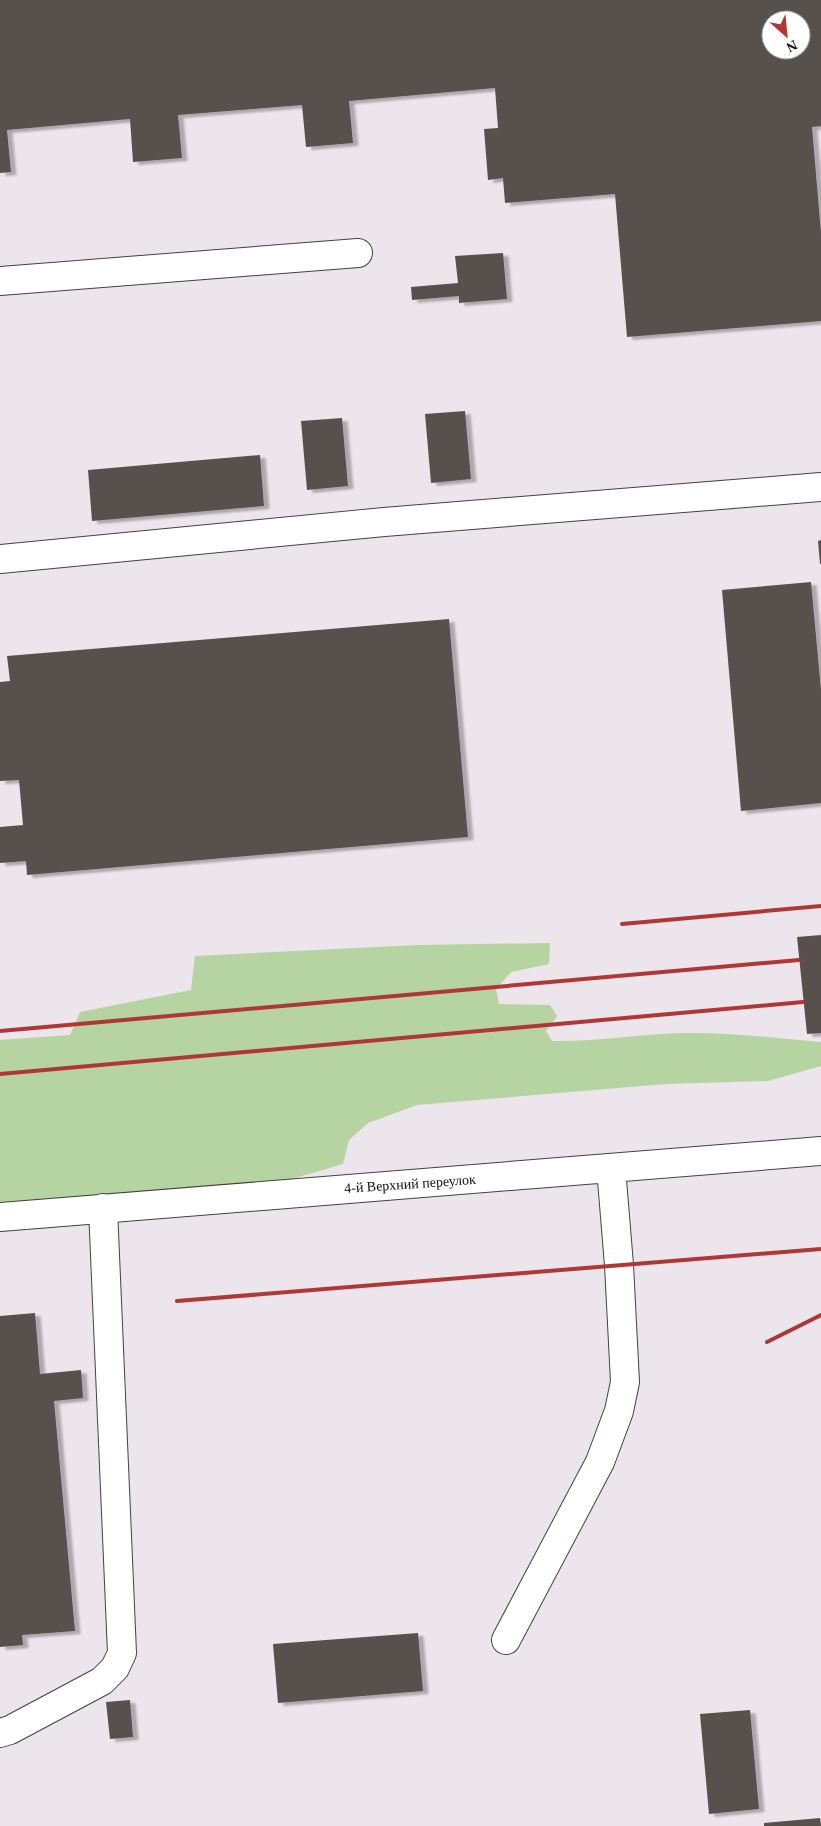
<svg xmlns="http://www.w3.org/2000/svg" width="821" height="1826" viewBox="0 0 821 1826" font-family="'Times New Roman',serif">
	<style>
		.industrial { fill: #ece5ec; fill-rule: evenodd }
		.forest { fill: #b5d4a1 }
		.building { fill: #57514d; fill-rule: evenodd; filter: url(#shadow) }
		.lines { fill: none; stroke-linecap: round; stroke-linejoin: round }
		.minor-casing { stroke: #424242; stroke-width: 30 }
		.minor { stroke: #fff; stroke-width: 28 }
		.rail { stroke: #af3837; stroke-width: 4 }
		.labels { text-anchor: middle; dominant-baseline: central; stroke-width: 5; stroke-linejoin: round; paint-order: stroke }
		.street-label { font-size: 14px; fill: #0f0f0f; stroke: #fff }
	</style>
	<defs>
		<filter id="shadow"><feDropShadow dx="5.5" dy="3" stdDeviation="1" flood-color="#0004"/></filter>
	</defs>
	<rect width="100%" height="100%" fill="#fdfcf3"/>
	<path class="industrial" d="M 0,0 L 821,0 L 821,1826 L 0,1826 ZM 771,20 L 801,20 L 801,50 L 771,50 Z"/>
	<path class="forest" d="M 550,943 L 549,964 L 511,972 L 496,989 L 499,1004 L 550,1005 L 557,1016 L 546,1031 L 552,1041 C 599,1042 644,1033 690,1033 C 734,1033 778,1038 821,1042 L 821,1066 L 768,1081 L 666,1084 L 417,1105 L 368,1123 L 349,1140 L 343,1164 L 275,1184 L 0,1208 L 0,1040 L 70,1035 L 80,1012 L 191,990 L 195,956 L 417,945 Z"/>
	<path class="building" d="M 0,0 L 821,0 L 821,126 L 812,127 L 821,233 L 821,321 L 627,337 L 615,194 L 505,203 L 503,178 L 488,180 L 484,129 L 498,128 L 495,88 L 349,101 L 353,143 L 306,147 L 302,105 L 178,115 L 182,158 L 133,162 L 130,119 L 7,130 L 11,172 L 0,173 ZM 771,20 L 801,20 L 801,50 L 771,50 Z
		M 503,253 L 507,299 L 459,303 L 459,296 L 412,300 L 411,287 L 458,283 L 455,256 Z
		M 465,411 L 471,479 L 431,483 L 425,414 Z
		M 342,418 L 348,486 L 307,490 L 301,421 Z
		M 260,455 L 264,506 L 92,521 L 88,470 Z
		M 821,540 L 821,564 L 820,564 L 818,541 Z
		M 811,582 L 821,690 L 821,803 L 741,811 L 722,590 Z
		M 449,619 L 468,837 L 27,875 L 26,861 L 0,863 L 0,827 L 23,825 L 19,780 L 0,781 L 0,682 L 10,681 L 7,656 Z
		M 821,935 L 821,1033 L 807,1034 L 797,937 Z
		M 35,1313 L 40,1374 L 81,1370 L 83,1398 L 54,1401 L 75,1631 L 22,1635 L 23,1645 L 0,1647 L 0,1316 Z
		M 418,1633 L 423,1691 L 278,1703 L 273,1644 Z
		M 130,1700 L 133,1737 L 110,1739 L 106,1702 Z
		M 750,1710 L 759,1809 L 709,1814 L 700,1714 Z
		M 820,1818 L 821,1826 L 764,1826 L 764,1823 Z"/>
	<g class="lines">
		<defs>
			<path id="minor" d="M 0,281 L 358,253
				M 0,559 L 384,522 L 821,487
				M 0,1217 L 821,1151
				M 506,1640 L 600,1462 L 619,1411 L 625,1382 L 619,1265 L 611,1168
				M 0,1733 L 10,1730 L 102,1681 L 115,1668 L 122,1653 L 103,1208"/>
		</defs>
		<use href="#minor" class="minor-casing"/>
		<use href="#minor" class="minor"/>
		<path class="rail" d="M 622,924 L 821,906
			M 0,1031 L 799,960
			M 0,1074 L 803,1002
			M 177,1301 L 821,1249
			M 767,1342 L 821,1315"/>
	</g>
	<g class="labels">
		<g class="street-label">
			<text transform="translate(410 1184) rotate(-4)">4-й Верхний переулок</text>
		</g>
	</g>
	<g transform="translate(786 35) rotate(153)"><circle r="24" fill="#ffffff" stroke="#9f9f9f"/>
	<path d="M0-4L9 19L0 12L-9 19Z" fill="#af3837"/>
	<text y="-8" font-size="14" font-weight="bold" text-anchor="middle" fill="#0f0f0f">N</text>
	</g>
</svg>
